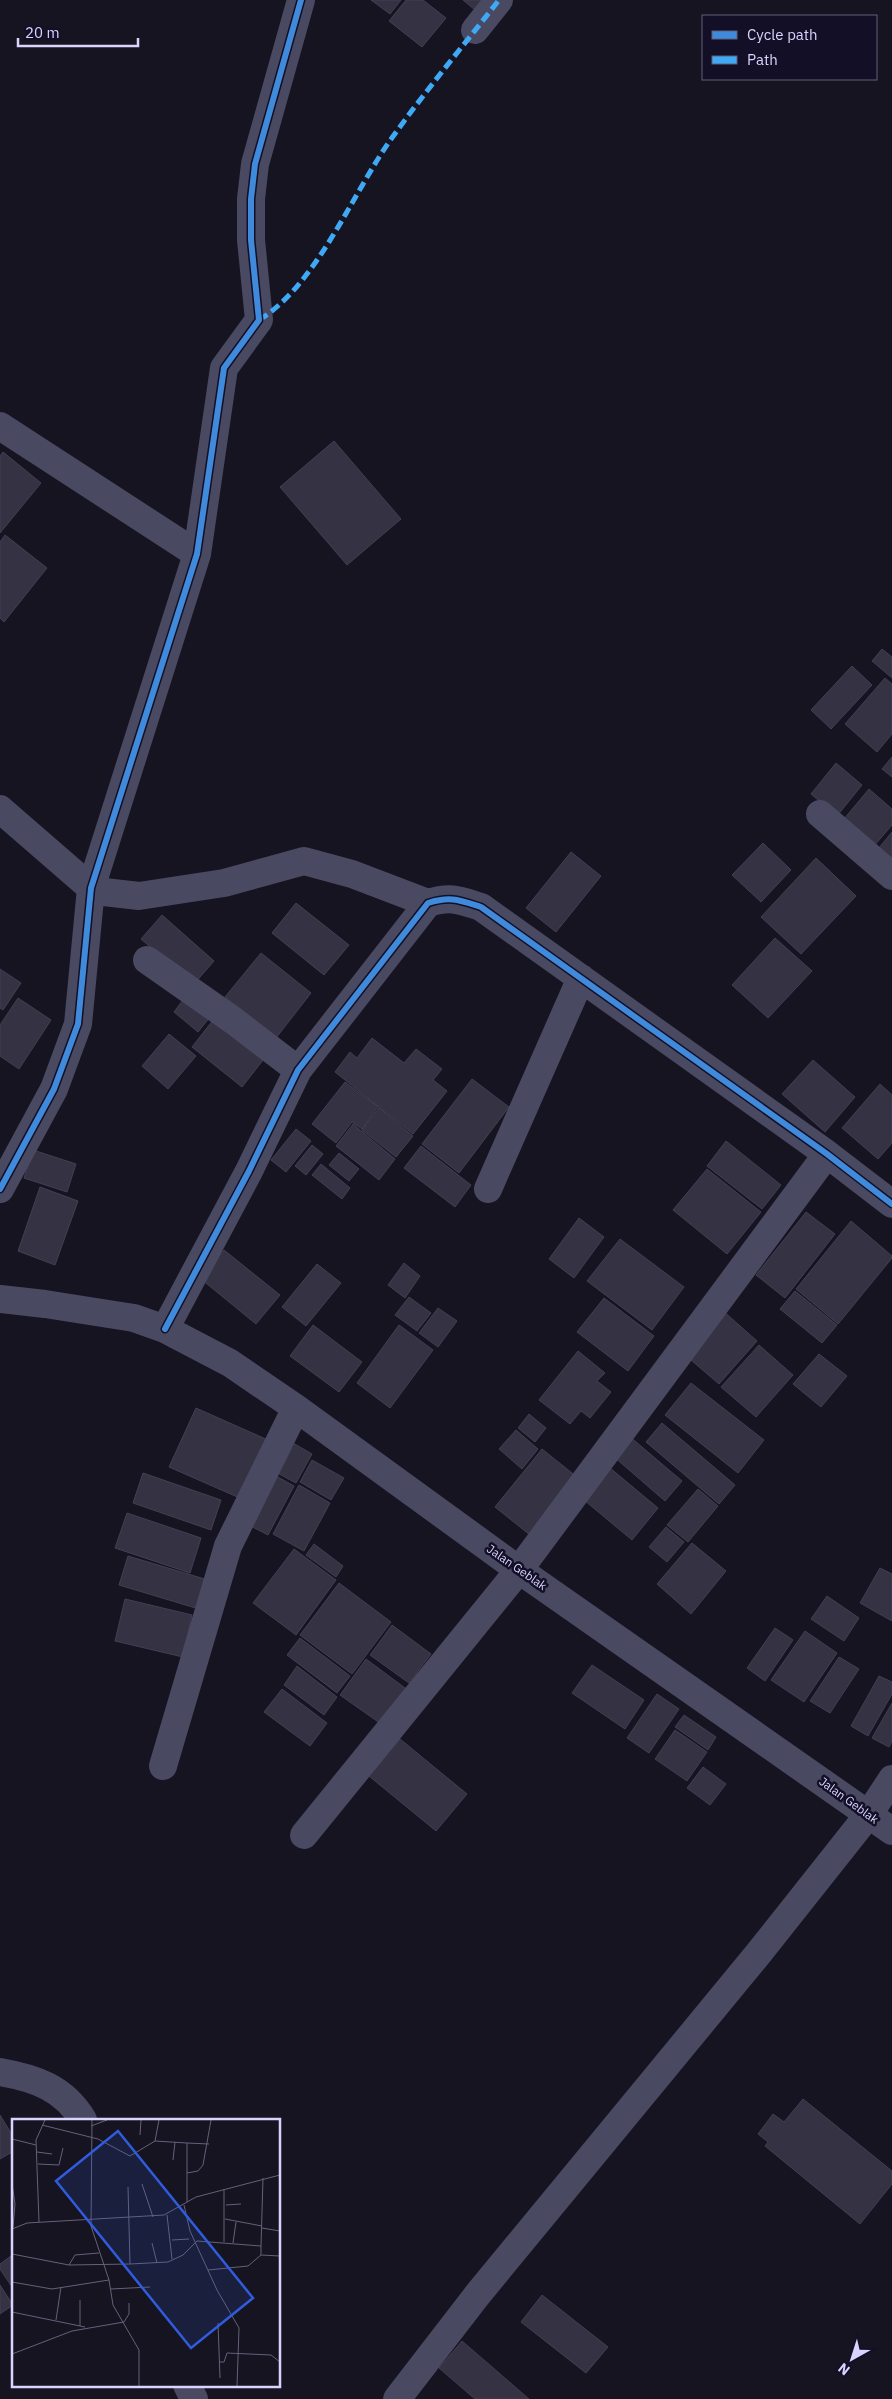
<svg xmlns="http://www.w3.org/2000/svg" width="892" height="2399" viewBox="0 0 892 2399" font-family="'IBM Plex Sans',sans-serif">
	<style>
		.building { fill: #343243; stroke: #433f54 }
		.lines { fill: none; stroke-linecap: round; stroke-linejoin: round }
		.minor { stroke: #4a4962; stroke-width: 28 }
		.quiet { stroke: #3fa9f5; stroke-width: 5; stroke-dasharray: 10 5; stroke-linecap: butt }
		.cycleway-casing { stroke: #130f26; stroke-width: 9 }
		.cycleway { stroke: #408adc; stroke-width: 6 }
		.labels { text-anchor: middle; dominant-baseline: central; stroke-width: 5; stroke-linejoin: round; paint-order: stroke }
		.street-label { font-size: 12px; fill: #d9d4ff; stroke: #130f26 }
		.inset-road { fill: none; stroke: #64617a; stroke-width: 1 }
		.view { fill: #305bdc; fill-opacity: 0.15; stroke: #305bdc; stroke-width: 2.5 }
		.inset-edge { fill: none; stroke: #d9d4ff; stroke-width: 2.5 }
	</style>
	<rect width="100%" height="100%" fill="#161421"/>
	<path class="building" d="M 371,0 L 401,0 L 390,14 Z
		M 406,0 L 423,0 L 446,18 L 422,47 L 389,21 Z
		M 463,0 L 483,0 L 475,10 Z
		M 334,441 L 401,519 L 347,565 L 280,487 Z
		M 3,452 L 41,483 L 0,533 L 0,456 Z
		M 5,535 L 47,568 L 4,622 L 0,618 L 0,542 Z
		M 882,649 L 892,657 L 892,678 L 872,661 Z
		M 852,666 L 872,685 L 831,729 L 811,710 Z
		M 885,678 L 892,684 L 892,734 L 877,752 L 845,724 Z
		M 892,757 L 892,777 L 882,769 Z
		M 836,763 L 862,785 L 837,816 L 811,794 Z
		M 869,789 L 892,809 L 892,825 L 874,846 L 844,819 Z
		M 892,832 L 892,861 L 878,849 Z
		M 763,843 L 791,870 L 761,902 L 732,875 Z
		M 571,852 L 601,876 L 556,932 L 526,908 Z
		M 816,858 L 856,896 L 801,954 L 761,917 Z
		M 296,903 L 349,945 L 324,975 L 272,933 Z
		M 162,915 L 214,961 L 194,984 L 141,939 Z
		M 775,938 L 812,971 L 768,1018 L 732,985 Z
		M 261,953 L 311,993 L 276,1038 L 225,997 Z
		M 0,969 L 21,983 L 3,1010 L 0,1008 Z
		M 189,992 L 214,1012 L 198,1032 L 174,1012 Z
		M 18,998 L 51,1020 L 19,1069 L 0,1056 L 0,1025 Z
		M 217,1015 L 267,1055 L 242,1087 L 192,1047 Z
		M 169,1034 L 196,1056 L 168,1089 L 142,1066 Z
		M 372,1038 L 404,1063 L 416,1049 L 442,1069 L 433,1080 L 447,1091 L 413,1134 L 335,1072 L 350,1052 L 357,1058 Z
		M 813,1060 L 855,1097 L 825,1132 L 782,1094 Z
		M 472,1079 L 509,1107 L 459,1173 L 422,1144 Z
		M 345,1082 L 378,1107 L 362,1129 L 352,1122 L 336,1143 L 312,1124 Z
		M 880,1084 L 892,1095 L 892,1143 L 878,1159 L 842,1128 Z
		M 379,1108 L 413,1136 L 396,1157 L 362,1130 Z
		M 353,1124 L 395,1159 L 379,1180 L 336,1146 Z
		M 296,1129 L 311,1141 L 286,1172 L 271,1160 Z
		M 726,1141 L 781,1185 L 762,1209 L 707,1166 Z
		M 312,1145 L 323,1154 L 306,1175 L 295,1166 Z
		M 421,1146 L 471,1185 L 455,1207 L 404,1168 Z
		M 33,1150 L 76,1164 L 67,1192 L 24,1178 Z
		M 339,1153 L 359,1169 L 349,1181 L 329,1165 Z
		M 321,1164 L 350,1188 L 342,1199 L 312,1175 Z
		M 707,1169 L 761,1212 L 727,1254 L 673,1210 Z
		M 40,1187 L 78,1201 L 55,1265 L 18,1251 Z
		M 806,1212 L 835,1234 L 785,1298 L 756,1275 Z
		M 579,1218 L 604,1237 L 574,1278 L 549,1259 Z
		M 851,1221 L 892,1256 L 892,1258 L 838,1324 L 796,1289 Z
		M 620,1239 L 684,1287 L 652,1330 L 587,1281 Z
		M 224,1250 L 280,1295 L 256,1324 L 201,1279 Z
		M 404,1263 L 420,1276 L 405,1298 L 388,1285 Z
		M 317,1264 L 341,1283 L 306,1326 L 282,1307 Z
		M 795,1291 L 837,1325 L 822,1343 L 780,1309 Z
		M 409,1297 L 431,1313 L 417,1331 L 395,1315 Z
		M 604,1298 L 654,1336 L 628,1371 L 577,1332 Z
		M 438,1308 L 457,1321 L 438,1347 L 419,1333 Z
		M 722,1310 L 757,1341 L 719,1384 L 684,1354 Z
		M 313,1325 L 362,1362 L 339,1392 L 290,1356 Z
		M 399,1325 L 433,1350 L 390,1408 L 357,1383 Z
		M 759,1345 L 793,1375 L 756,1417 L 721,1387 Z
		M 578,1351 L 605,1373 L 597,1381 L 611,1392 L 590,1418 L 581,1411 L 570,1424 L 539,1400 Z
		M 819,1354 L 847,1376 L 821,1407 L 793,1384 Z
		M 691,1383 L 764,1440 L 738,1473 L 665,1415 Z
		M 196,1408 L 268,1440 L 242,1499 L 169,1467 Z
		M 529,1414 L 546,1428 L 535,1442 L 518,1428 Z
		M 662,1423 L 735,1485 L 719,1504 L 646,1442 Z
		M 516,1430 L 538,1449 L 522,1469 L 499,1449 Z
		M 629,1436 L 682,1481 L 665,1501 L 613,1456 Z
		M 286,1439 L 312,1454 L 296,1483 L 270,1469 Z
		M 542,1449 L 577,1477 L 530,1535 L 495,1507 Z
		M 312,1460 L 344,1478 L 331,1500 L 300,1482 Z
		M 604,1463 L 658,1508 L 632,1540 L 578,1495 Z
		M 269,1472 L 294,1486 L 268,1535 L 243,1522 Z
		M 143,1473 L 221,1500 L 211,1530 L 133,1503 Z
		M 299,1485 L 330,1503 L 304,1551 L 273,1534 Z
		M 698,1489 L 718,1506 L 688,1542 L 667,1525 Z
		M 127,1513 L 201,1538 L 190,1573 L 115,1548 Z
		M 666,1527 L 684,1542 L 667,1562 L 649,1547 Z
		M 692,1543 L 726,1571 L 691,1614 L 657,1584 Z
		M 314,1544 L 343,1566 L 336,1577 L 306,1555 Z
		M 294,1549 L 336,1580 L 296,1635 L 253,1603 Z
		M 128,1556 L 208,1580 L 199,1609 L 119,1585 Z
		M 880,1568 L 892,1574 L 892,1621 L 860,1603 Z
		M 339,1583 L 391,1622 L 352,1674 L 300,1635 Z
		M 827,1596 L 859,1618 L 844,1641 L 811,1619 Z
		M 125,1599 L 192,1615 L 183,1657 L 115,1641 Z
		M 392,1625 L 431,1654 L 409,1683 L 370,1655 Z
		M 775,1628 L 793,1640 L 765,1681 L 747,1668 Z
		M 805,1631 L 837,1653 L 804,1702 L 771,1680 Z
		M 300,1638 L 350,1676 L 337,1693 L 287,1655 Z
		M 839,1657 L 859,1669 L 830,1713 L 810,1701 Z
		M 366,1659 L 409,1691 L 384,1726 L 340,1695 Z
		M 592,1665 L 644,1700 L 625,1729 L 572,1693 Z
		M 297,1666 L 337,1697 L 324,1715 L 284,1685 Z
		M 879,1676 L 892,1682 L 892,1694 L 868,1736 L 851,1726 Z
		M 282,1689 L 327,1723 L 310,1746 L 264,1712 Z
		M 657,1694 L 679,1709 L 649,1753 L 627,1738 Z
		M 892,1703 L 892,1741 L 889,1747 L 872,1738 Z
		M 684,1715 L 716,1737 L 708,1750 L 675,1727 Z
		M 675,1730 L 707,1752 L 687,1781 L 655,1759 Z
		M 400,1739 L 467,1794 L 436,1831 L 369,1776 Z
		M 703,1767 L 726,1784 L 710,1805 L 687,1788 Z
		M 803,2099 L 892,2171 L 892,2184 L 860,2224 L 765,2146 L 768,2142 L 758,2134 L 773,2114 L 784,2122 Z
		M 0,2115 L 14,2138 L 14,2151 L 0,2159 Z
		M 11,2256 L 14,2260 L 14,2290 L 0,2269 L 0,2264 Z
		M 0,2285 L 13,2305 L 0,2314 Z
		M 542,2295 L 608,2347 L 586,2373 L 521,2322 Z
		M 462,2341 L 529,2399 L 475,2399 L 439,2368 Z"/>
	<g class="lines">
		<path class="minor" d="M 475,30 L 499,0
			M 0,426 L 197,554
			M 0,809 L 91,888 L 104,892 L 139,896 L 224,883 L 304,861 L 352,874 L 428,903
			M 820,814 L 892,876
			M 147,960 L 234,1021 L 298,1070
			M 0,1189 L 54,1089 L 78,1024 L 91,888 L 197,554 L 224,368 L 259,320 L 251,240 L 251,199 L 255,164 L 301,0
			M 488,1189 L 581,978
			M 0,1299 L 45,1304 L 134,1318 L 165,1329 L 230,1363 L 296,1408 L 519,1570 L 892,1831
			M 165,1329 L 249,1171 L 298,1070 L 428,903 C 451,896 459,900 481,907 L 827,1154 L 892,1204
			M 163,1766 L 228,1546 L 296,1408
			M 304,1835 L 519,1570 L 827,1154
			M 0,2072 C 35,2078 64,2088 83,2120
			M 187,2385 L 194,2399
			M 397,2399 L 478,2294 L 758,1954 L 869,1814 L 892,1779"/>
		<path class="quiet" d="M 259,320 C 318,284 353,191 394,135 C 427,89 464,45 499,0"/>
		<defs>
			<path id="cycleway" d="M 0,1189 L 54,1089 L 78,1024 L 91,888 L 197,554 L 224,368 L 259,320 L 251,240 L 251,199 L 255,164 L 301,0
				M 165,1329 L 249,1171 L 298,1070 L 428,903 C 451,896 459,900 481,907 L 827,1154 L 892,1204"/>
		</defs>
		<use href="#cycleway" class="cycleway-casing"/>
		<use href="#cycleway" class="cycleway"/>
	</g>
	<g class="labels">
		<g class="street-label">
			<text transform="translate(517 1567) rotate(35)">Jalan Geblak</text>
			<text transform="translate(849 1800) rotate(36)">Jalan Geblak</text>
		</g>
	</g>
	<g transform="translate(12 2119)">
		<rect width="268" height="268" fill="#161421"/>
		<path class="inset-road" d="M 80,1 L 79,107 L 97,161 L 101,186 L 127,231 L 127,267M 30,6 L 86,20 L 118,37 L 143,22 L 175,24 L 175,83M 79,7 L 95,1M 128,16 L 129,1M 0,20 L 24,26M 143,22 L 147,1M 175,24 L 197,25M 25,33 L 40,35M 161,41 L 163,23M 26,45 L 47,46 L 51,29M 175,54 L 186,52 L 191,46 L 199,1M 0,65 L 3,85 L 1,108M 130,65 L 141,98M 116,68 L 118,145M 172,86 L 178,112 L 205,171 L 227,209 L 225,267M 214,86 L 229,85M 155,96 L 160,140M 213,100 L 250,107M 27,103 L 24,21 L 33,1M 250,109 L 268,112M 0,110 L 15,104 L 152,96 L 184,78 L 268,56M 160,121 L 177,120M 212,123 L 212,70M 140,124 L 145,144M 221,124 L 224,103M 249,127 L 249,136 L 268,137M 0,135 L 57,146 L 118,145 L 156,143 L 171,136 L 185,122 L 249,127 L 251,59M 57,146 L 63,136 L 87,134M 196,151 L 236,147 L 249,136M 0,163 L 40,170 L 97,161M 99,170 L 138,168M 68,181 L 68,207M 0,193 L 73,208M 44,201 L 49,168M 112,203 L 117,195 L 117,184M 206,204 L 208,259M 0,235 L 60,212 L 112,203M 207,243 L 212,243 L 215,234 L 259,236 L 268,243"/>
		<path class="view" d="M 106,12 L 241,179 L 179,229 L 44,62 Z"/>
		<rect width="268" height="268" class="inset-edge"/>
	</g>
	<rect x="702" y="15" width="175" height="65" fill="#130f26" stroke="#625e7d"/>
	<rect x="712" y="31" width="25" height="8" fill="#408adc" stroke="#625e7d"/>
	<text x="747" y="40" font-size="15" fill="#d9d4ff">Cycle path</text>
	<rect x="712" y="56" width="25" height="8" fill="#3fa9f5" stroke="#625e7d"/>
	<text x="747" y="65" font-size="15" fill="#d9d4ff">Path</text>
	<g transform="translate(852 2359) rotate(219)" stroke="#130f26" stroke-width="4" paint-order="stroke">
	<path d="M0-4L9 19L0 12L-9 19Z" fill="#d9d4ff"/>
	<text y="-8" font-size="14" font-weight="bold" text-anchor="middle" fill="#d9d4ff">N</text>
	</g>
	<path d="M18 38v8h120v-8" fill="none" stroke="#d9d4ff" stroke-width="2.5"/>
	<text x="25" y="38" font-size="15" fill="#d9d4ff" stroke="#130f26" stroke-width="4" paint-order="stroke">20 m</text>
</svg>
